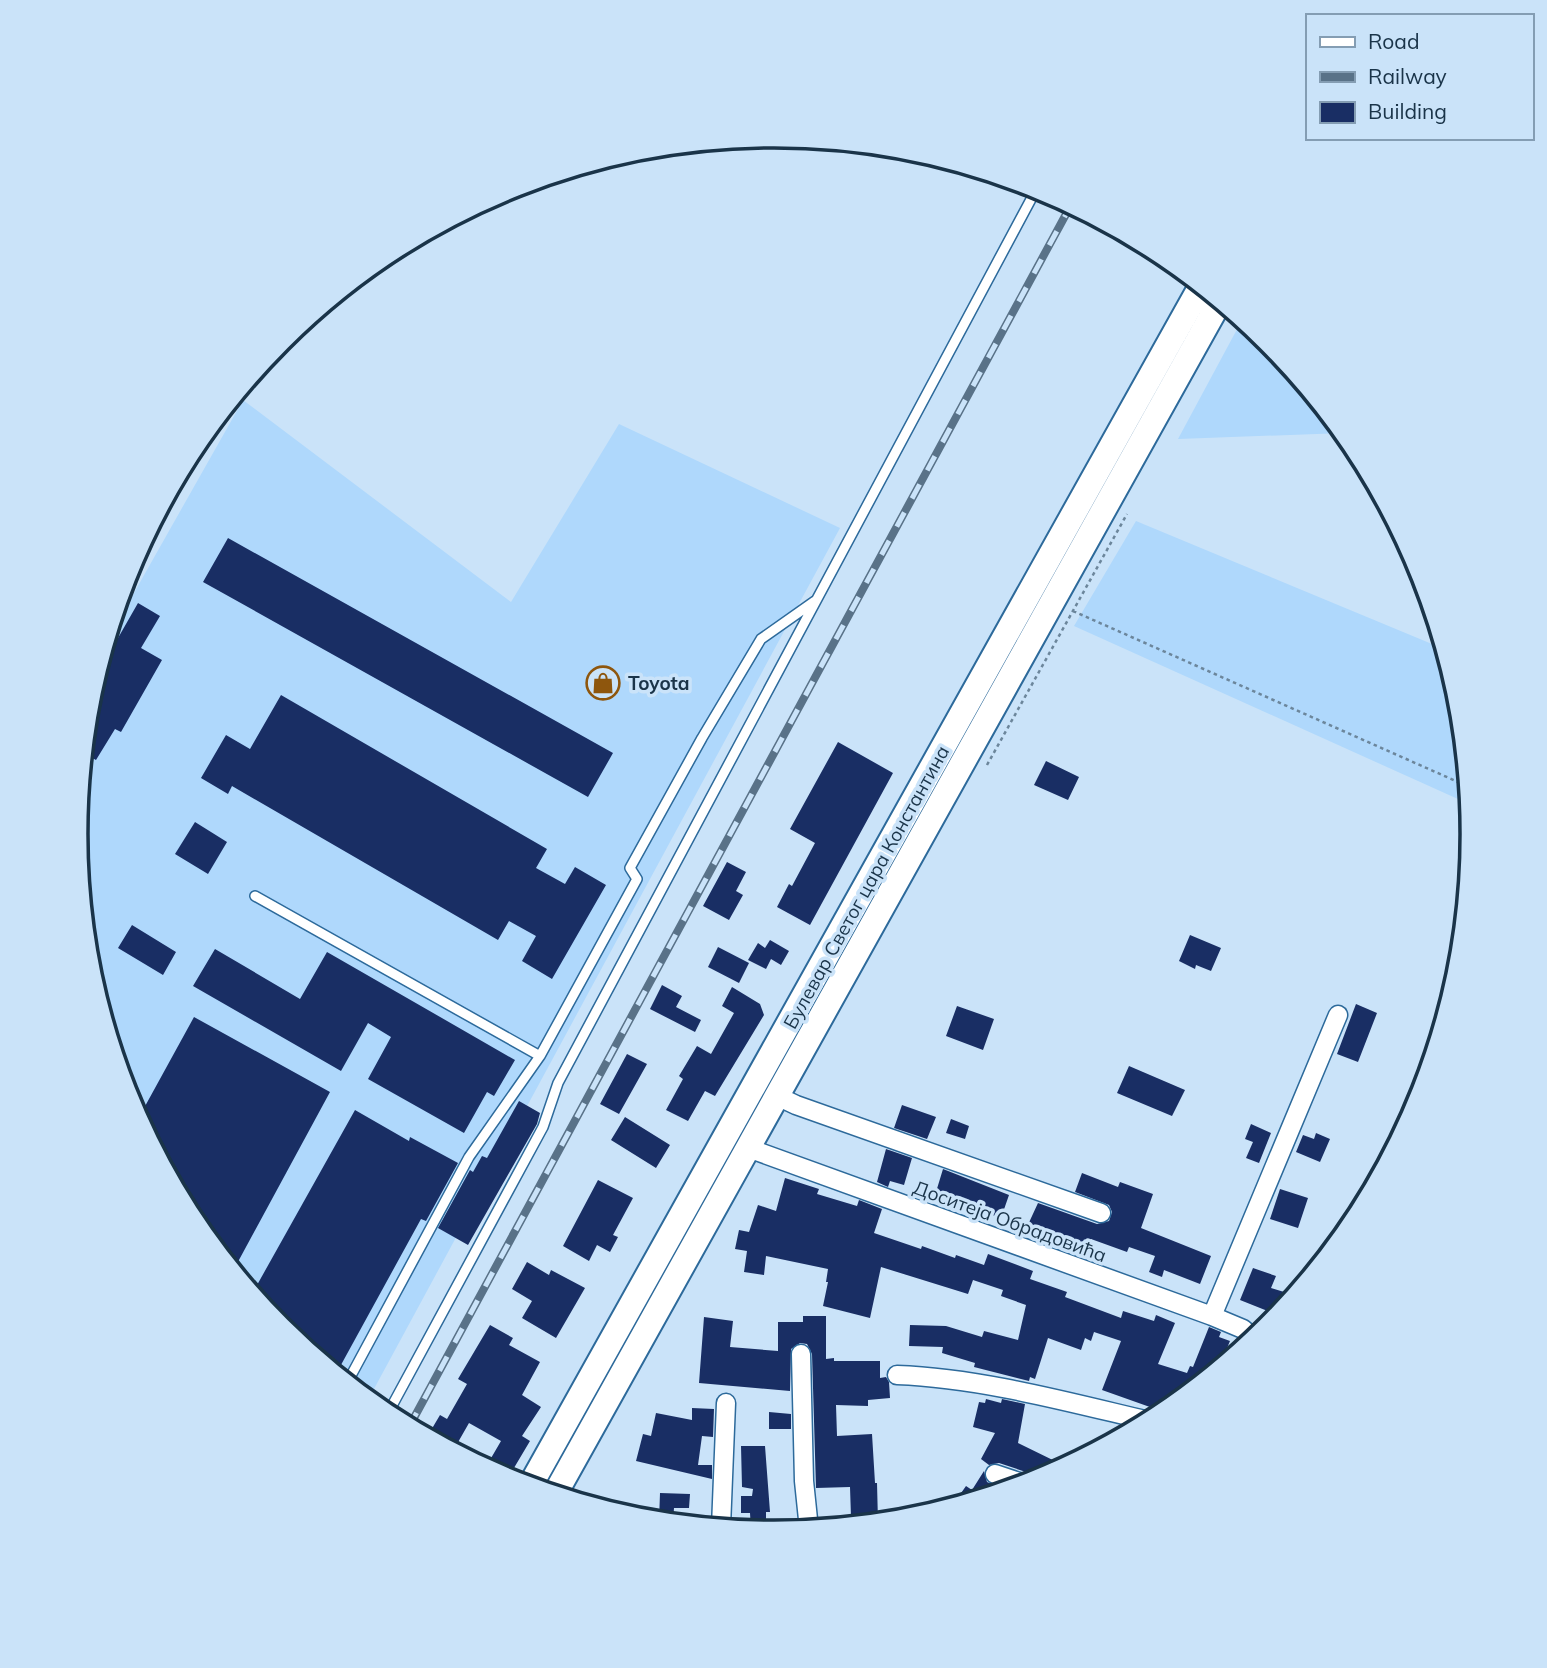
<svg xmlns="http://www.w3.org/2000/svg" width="1547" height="1668" viewBox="0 0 1547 1668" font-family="Mulish,sans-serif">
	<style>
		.built { fill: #afd8fc }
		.building { fill: #192e64 }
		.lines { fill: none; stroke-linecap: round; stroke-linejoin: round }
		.service-casing { stroke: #2d6a9b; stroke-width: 12 }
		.minor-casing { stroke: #2d6a9b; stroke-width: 21 }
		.secondary-casing { stroke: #2d6a9b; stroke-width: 28 }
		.path { stroke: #6c869b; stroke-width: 2.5; stroke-dasharray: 3.5 3.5; stroke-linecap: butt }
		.service { stroke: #fff; stroke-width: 9 }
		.minor { stroke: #fff; stroke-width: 18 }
		.secondary { stroke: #fff; stroke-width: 24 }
		.rail-casing { stroke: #597288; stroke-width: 8 }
		.rail { stroke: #cae3f9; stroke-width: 5; stroke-dasharray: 16; stroke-linecap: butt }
		.labels { text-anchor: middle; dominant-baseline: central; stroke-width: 7; stroke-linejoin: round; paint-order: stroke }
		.poi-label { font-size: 19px; font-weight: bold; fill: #1a3449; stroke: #cae3f9; text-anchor: start }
		.street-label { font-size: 19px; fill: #1a3449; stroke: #cae3f9 }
		.rim { fill: none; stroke: #1a3449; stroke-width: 3.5 }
	</style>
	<rect width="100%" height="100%" fill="#cae3f9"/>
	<path class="built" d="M 1242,320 L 1268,341 L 1344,433 L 1178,439 Z
		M 243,400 L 511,602 L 619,424 L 840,528 L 368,1400 L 279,1327 L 193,1222 L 128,1101 L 89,970 L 75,834 L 89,697 L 104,646 Z
		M 1136,521 L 1444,649 L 1458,698 L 1469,804 L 1074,626 Z"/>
	<path class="building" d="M 228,538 L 613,753 L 588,797 L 203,582 Z
		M 138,603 L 160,616 L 141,648 L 162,660 L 121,732 L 115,729 L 96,760 L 83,753 L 89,697 L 94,680 Z
		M 281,695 L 547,849 L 536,868 L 565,884 L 575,867 L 606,885 L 552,979 L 522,961 L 536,936 L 509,921 L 498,940 L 232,786 L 228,794 L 201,778 L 226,735 L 250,749 Z
		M 838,742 L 893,773 L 810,925 L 777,907 L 789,884 L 792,886 L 815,843 L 790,829 Z
		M 1046,761 L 1079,777 L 1068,800 L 1034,785 Z
		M 195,822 L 227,842 L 208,874 L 175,854 Z
		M 727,862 L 746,872 L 736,891 L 743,895 L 729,920 L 703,906 Z
		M 132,925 L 176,952 L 163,975 L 118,948 Z
		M 1190,935 L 1221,948 L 1211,971 L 1196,965 L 1195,969 L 1179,961 Z
		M 770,940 L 789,951 L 781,965 L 771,959 L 766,969 L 748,960 L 758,943 L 765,948 Z
		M 718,947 L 749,963 L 739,983 L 708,967 Z
		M 215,949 L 300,999 L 327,952 L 515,1060 L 494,1096 L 487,1092 L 464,1133 L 368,1079 L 391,1037 L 368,1023 L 341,1071 L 193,986 Z
		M 662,985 L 682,996 L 676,1007 L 701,1020 L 695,1032 L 650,1009 Z
		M 732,987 L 760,1004 L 764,1015 L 715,1096 L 705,1091 L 688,1121 L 666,1110 L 683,1079 L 679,1076 L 697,1046 L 711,1054 L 734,1013 L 722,1006 Z
		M 1356,1004 L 1377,1013 L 1358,1062 L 1337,1054 Z
		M 957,1006 L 994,1019 L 983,1050 L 946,1036 Z
		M 194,1017 L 330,1092 L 233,1271 L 193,1222 L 138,1119 Z
		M 627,1054 L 647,1064 L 619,1114 L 600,1104 Z
		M 1129,1066 L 1185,1090 L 1172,1116 L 1117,1093 Z
		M 519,1101 L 540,1113 L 537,1124 L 468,1245 L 438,1228 L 470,1170 L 473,1172 L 482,1156 L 487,1158 Z
		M 902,1105 L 936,1117 L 927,1139 L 894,1128 Z
		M 355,1110 L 409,1141 L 410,1137 L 458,1163 L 426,1221 L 421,1219 L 336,1374 L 279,1327 L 252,1294 Z
		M 625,1117 L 670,1145 L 656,1168 L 611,1140 Z
		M 951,1119 L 969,1126 L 965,1139 L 946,1133 Z
		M 1251,1124 L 1271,1133 L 1259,1163 L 1246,1158 L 1253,1142 L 1245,1139 Z
		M 1316,1133 L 1330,1139 L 1320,1162 L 1296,1152 L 1303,1135 L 1314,1139 Z
		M 886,1149 L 912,1158 L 904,1185 L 890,1181 L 888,1187 L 877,1182 Z
		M 943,1169 L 1009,1195 L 1001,1218 L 980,1211 L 981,1208 L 936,1192 Z
		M 1082,1173 L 1118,1187 L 1120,1182 L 1153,1194 L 1141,1228 L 1211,1256 L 1200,1284 L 1164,1270 L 1162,1277 L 1149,1272 L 1155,1256 L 1129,1247 L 1127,1252 L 1091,1239 L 1087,1250 L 1054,1238 L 1053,1241 L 1026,1229 L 1038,1203 L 1097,1224 L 1109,1221 L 1112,1212 L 1109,1205 L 1075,1192 Z
		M 785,1178 L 819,1189 L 817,1194 L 857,1206 L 859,1200 L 882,1209 L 874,1233 L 921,1249 L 922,1246 L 955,1258 L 956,1255 L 984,1265 L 988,1254 L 1033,1271 L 1030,1279 L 1067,1292 L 1065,1297 L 1121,1318 L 1123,1311 L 1154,1321 L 1156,1315 L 1175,1323 L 1158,1364 L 1187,1373 L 1190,1366 L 1193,1367 L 1209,1327 L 1221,1332 L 1219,1337 L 1230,1341 L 1219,1367 L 1164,1412 L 1102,1390 L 1121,1341 L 1094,1332 L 1091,1341 L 1085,1338 L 1081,1350 L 1048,1338 L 1035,1379 L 1030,1377 L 1029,1381 L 974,1367 L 975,1363 L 942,1353 L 943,1347 L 909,1346 L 910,1325 L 946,1326 L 982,1337 L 984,1331 L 1018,1340 L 1026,1305 L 1001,1296 L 1003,1290 L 973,1280 L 968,1294 L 881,1267 L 870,1318 L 823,1306 L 828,1282 L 826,1282 L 828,1269 L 766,1256 L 764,1275 L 744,1272 L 747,1251 L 735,1249 L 739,1230 L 749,1232 L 758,1205 L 776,1211 Z
		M 598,1180 L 633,1198 L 613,1235 L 618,1237 L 610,1252 L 597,1245 L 589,1261 L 563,1246 Z
		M 1280,1189 L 1308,1198 L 1298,1228 L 1270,1219 Z
		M 527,1262 L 549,1275 L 551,1270 L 585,1288 L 556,1338 L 522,1318 L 532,1301 L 512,1289 Z
		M 1253,1268 L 1276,1276 L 1271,1288 L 1294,1295 L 1278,1315 L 1240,1300 Z
		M 803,1316 L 826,1316 L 826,1359 L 834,1358 L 834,1361 L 880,1361 L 880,1378 L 886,1377 L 889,1382 L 890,1398 L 868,1400 L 868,1406 L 836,1405 L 837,1436 L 872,1434 L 875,1483 L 877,1483 L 878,1522 L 855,1524 L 855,1517 L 851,1517 L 850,1487 L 816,1488 L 812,1354 L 807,1344 L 800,1343 L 791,1349 L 790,1391 L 699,1383 L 704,1317 L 733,1321 L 730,1347 L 778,1351 L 778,1322 L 803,1322 Z
		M 490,1325 L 513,1338 L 509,1345 L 540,1362 L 522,1395 L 541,1407 L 522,1436 L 530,1441 L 508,1478 L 487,1465 L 501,1441 L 469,1423 L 453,1451 L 427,1437 L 440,1415 L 447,1419 L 467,1384 L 458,1379 Z
		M 986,1399 L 1001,1403 L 1002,1399 L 1025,1404 L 1018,1443 L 1065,1466 L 1036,1481 L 1029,1473 L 999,1463 L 989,1465 L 981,1459 L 995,1433 L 973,1427 L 979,1402 L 985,1403 Z
		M 692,1408 L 714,1409 L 713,1437 L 702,1436 L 698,1465 L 712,1465 L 712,1479 L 636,1461 L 643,1434 L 651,1436 L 656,1413 L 692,1420 Z
		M 769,1412 L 791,1414 L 791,1429 L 769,1429 Z
		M 741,1446 L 765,1446 L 770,1512 L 766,1512 L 766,1532 L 751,1530 L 750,1513 L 741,1513 L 741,1496 L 752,1496 L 753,1489 L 742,1487 Z
		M 984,1471 L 987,1482 L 1006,1490 L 952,1506 L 966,1486 L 972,1490 Z
		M 660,1493 L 690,1494 L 689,1508 L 674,1508 L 673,1522 L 659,1521 Z"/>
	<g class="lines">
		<defs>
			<path id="service" d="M 255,896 L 540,1056
				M 347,1383 L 469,1157 L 540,1056 L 637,879 L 630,868 L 702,738 L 761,639 L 815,601
				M 387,1415 L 543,1127 L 558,1083 L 1037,188"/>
			<path id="minor" d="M 777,1096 L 796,1105 L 1101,1213
				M 748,1148 L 1212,1316 L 1243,1329 L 1250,1335 L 1251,1341
				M 1212,1316 L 1338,1015
				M 801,1354 L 804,1481 L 809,1529
				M 897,1375 C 980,1378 1068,1402 1149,1421
				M 995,1474 L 1025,1484
				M 721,1527 L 726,1403"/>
			<path id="secondary" d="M 530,1486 L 1201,286
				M 555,1494 L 1220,301"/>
		</defs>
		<use href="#service" class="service-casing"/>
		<use href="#minor" class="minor-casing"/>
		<use href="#secondary" class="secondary-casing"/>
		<path class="path" d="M 309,316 L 359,283
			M 1073,611 L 1467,786
			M 987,765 L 1127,514"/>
		<use href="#service" class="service"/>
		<use href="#minor" class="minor"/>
		<use href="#secondary" class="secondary"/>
		<defs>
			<path id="rail" d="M 409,1427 L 1071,205"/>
		</defs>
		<use href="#rail" class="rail-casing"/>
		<use href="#rail" class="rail"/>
	</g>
	<defs>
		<symbol id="shop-ring" viewBox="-11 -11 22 22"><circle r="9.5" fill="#cae3f9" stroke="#8e560d" stroke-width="1.5"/><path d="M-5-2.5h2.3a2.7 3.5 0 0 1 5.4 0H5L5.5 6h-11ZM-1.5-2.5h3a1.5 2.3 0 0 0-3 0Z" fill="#8e560d"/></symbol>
	</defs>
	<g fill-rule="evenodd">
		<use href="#shop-ring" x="584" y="664" width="38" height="38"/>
	</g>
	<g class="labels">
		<g class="poi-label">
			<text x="628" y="683">Toyota</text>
		</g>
		<g class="street-label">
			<text transform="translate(866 887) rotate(-61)">Булевар Светог цара Константина</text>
			<text transform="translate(1010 1221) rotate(20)">Доситеја Обрадовића</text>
		</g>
	</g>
	<path d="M0 0H1547V1668H0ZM88 834a686 686 0 1 1 1372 0a686 686 0 1 1-1372 0Z" fill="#cae3f9" fill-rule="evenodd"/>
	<path class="rim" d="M88 834a686 686 0 1 1 1372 0a686 686 0 1 1-1372 0Z"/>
	<rect x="1306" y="14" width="228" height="126" fill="#cae3f9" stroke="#849db3" stroke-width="2"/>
	<rect x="1320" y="37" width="35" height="10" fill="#ffffff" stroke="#849db3" stroke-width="2"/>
	<text x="1368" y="49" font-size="21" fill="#1a3449">Road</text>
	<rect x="1320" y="72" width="35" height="10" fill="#597288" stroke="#849db3" stroke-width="2"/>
	<text x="1368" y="84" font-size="21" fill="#1a3449">Railway</text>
	<rect x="1320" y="102" width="35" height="21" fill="#192e64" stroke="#849db3" stroke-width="2"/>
	<text x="1368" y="119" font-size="21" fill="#1a3449">Building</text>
</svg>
